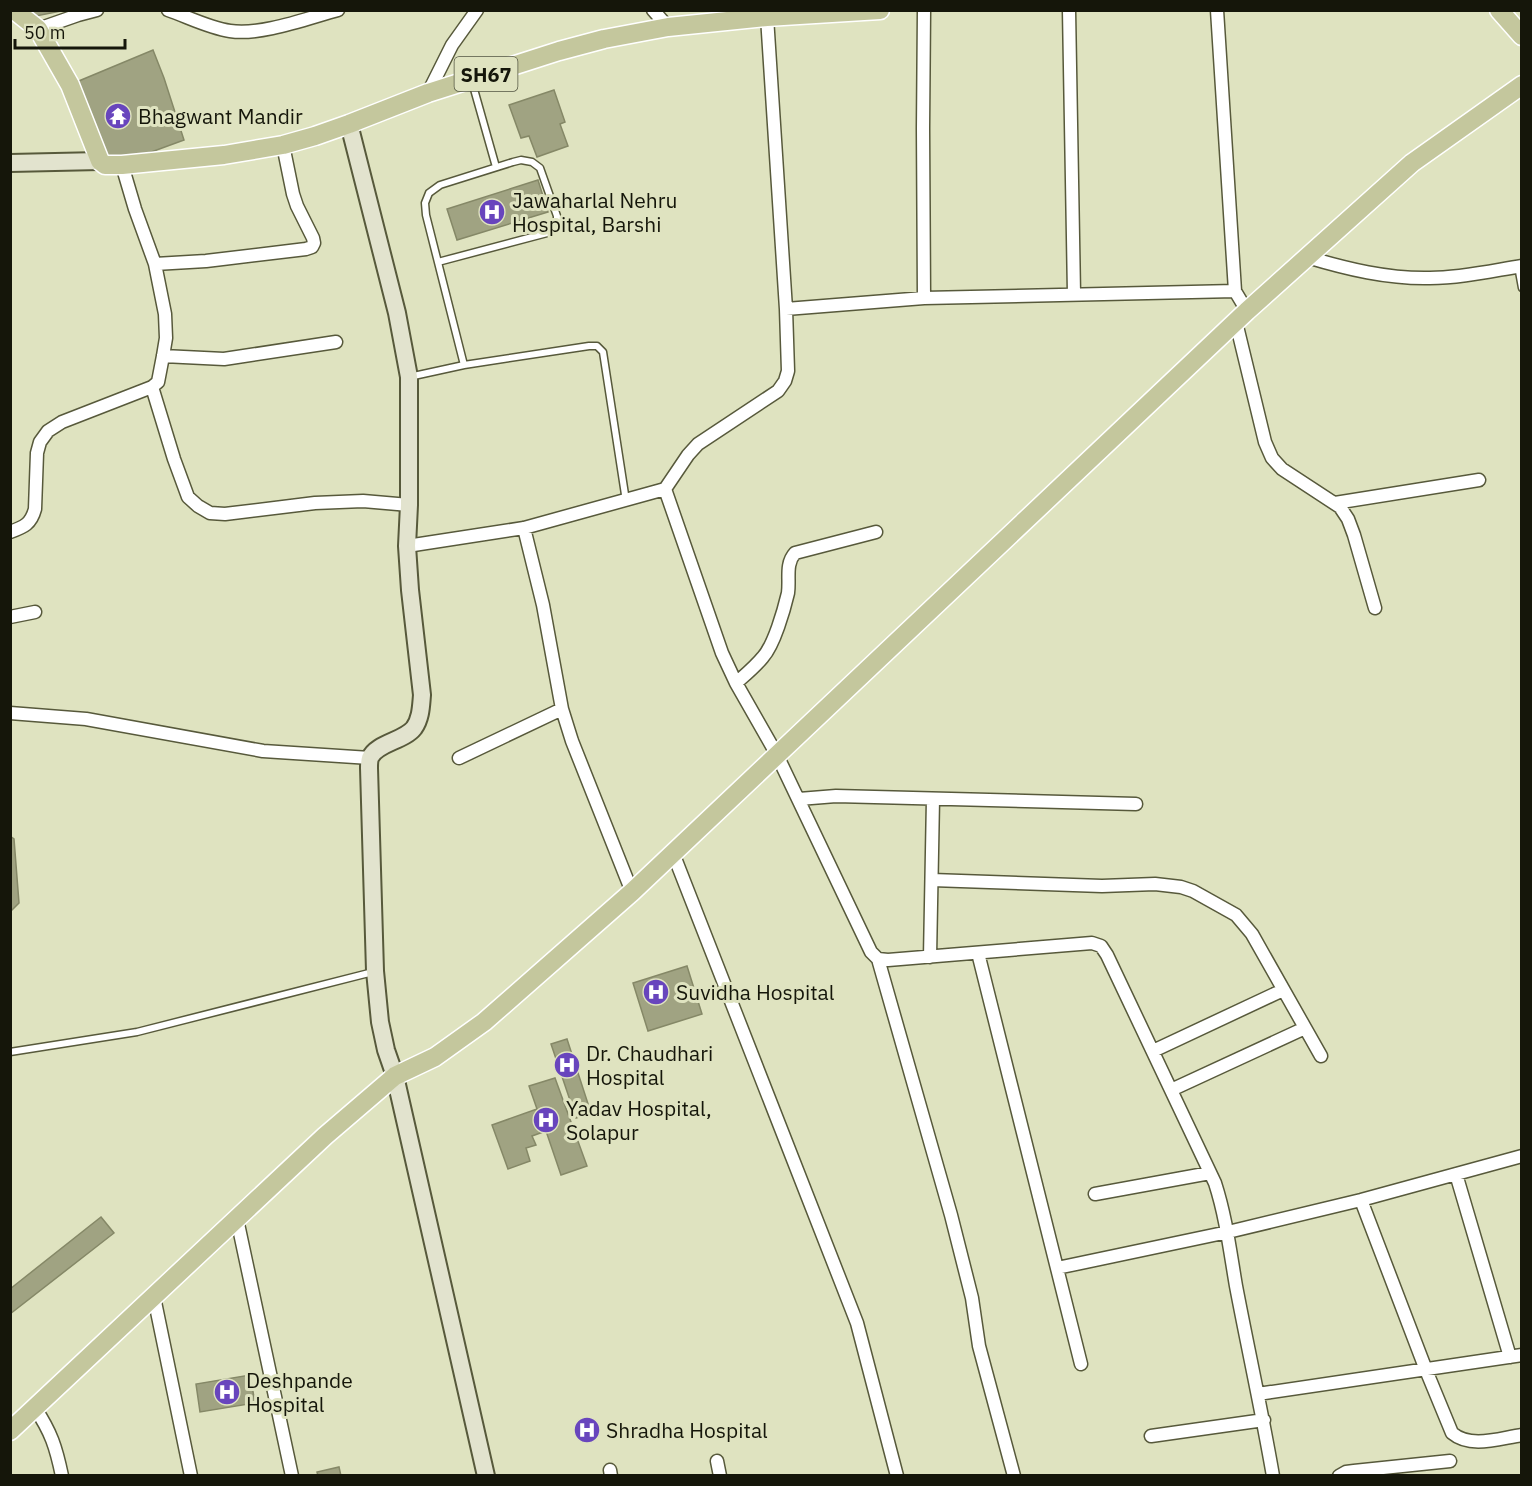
<svg xmlns="http://www.w3.org/2000/svg" width="1532" height="1486" viewBox="0 0 1532 1486" font-family="'IBM Plex Sans',sans-serif">
	<style>
		.building { fill: #a0a382; stroke: #858867; stroke-width: 1.5 }
		.lines { fill: none; stroke-linecap: round; stroke-linejoin: round }
		.service-casing { stroke: #57593b; stroke-width: 9 }
		.minor-casing { stroke: #57593b; stroke-width: 15 }
		.secondary-casing { stroke: #57593b; stroke-width: 20 }
		.primary-casing { stroke: #fff; stroke-width: 21 }
		.service { stroke: #fff; stroke-width: 6 }
		.minor { stroke: #fff; stroke-width: 12 }
		.secondary { stroke: #e2e3ce; stroke-width: 16 }
		.primary { stroke: #c4c79d; stroke-width: 18 }
		.labels { text-anchor: middle; dominant-baseline: central; stroke-width: 6; stroke-linejoin: round; paint-order: stroke }
		.shield { fill: #dfe3c0; stroke: #525441; stroke-width: 1.5 }
		.shield-label { font-size: 20px; font-weight: bold; fill: #15160a }
		.poi-label { font-size: 21px; fill: #15160a; stroke: #dfe3c0; text-anchor: start }
	</style>
	<rect width="100%" height="100%" fill="#dfe3c0"/>
	<path class="building" d="M 23,10 L 66,10 L 26,18 Z
		M 153,50 L 164,78 L 184,140 L 124,162 L 106,161 L 74,83 Z
		M 554,90 L 565,122 L 560,124 L 568,146 L 537,157 L 529,136 L 521,138 L 509,105 Z
		M 538,180 L 548,212 L 457,240 L 447,209 Z
		M 10,836 L 14,839 L 19,903 L 10,912 Z
		M 687,966 L 702,1014 L 648,1031 L 633,983 Z
		M 567,1039 L 591,1113 L 576,1118 L 551,1044 Z
		M 555,1078 L 587,1166 L 561,1175 L 546,1131 L 532,1136 L 536,1145 L 526,1148 L 530,1161 L 508,1169 L 492,1125 L 537,1109 L 529,1086 Z
		M 101,1217 L 114,1233 L 10,1314 L 10,1289 Z
		M 250,1375 L 255,1403 L 200,1412 L 196,1384 Z
		M 339,1467 L 341,1476 L 318,1476 L 317,1472 Z"/>
	<g class="lines">
		<defs>
			<path id="service" d="M 472,82 L 496,167
				M 438,262 L 551,232 L 557,225 L 557,216 L 540,168 L 532,162 L 521,160 L 513,162 L 440,185 L 429,193 L 425,203 L 426,215 L 464,365
				M 1518,266 L 1522,288
				M 409,377 L 464,365 L 589,346 L 597,346 L 603,352 L 626,501
				M 10,1052 L 137,1032 L 373,972"/>
			<path id="minor" d="M 168,10 C 188,17 209,28 230,31 C 261,36 308,18 338,10
				M 653,10 L 668,27
				M 924,10 L 923,128 L 924,298 L 1235,291 L 1247,311
				M 1069,10 L 1074,294
				M 1217,10 L 1235,291
				M 767,17 L 786,309 L 924,298
				M 38,29 L 78,15 L 97,10
				M 428,93 L 452,45 L 477,10
				M 1307,257 C 1347,269 1388,279 1430,278 C 1461,278 1491,271 1522,266
				M 155,264 L 206,261 L 306,249 L 312,247 L 314,243 L 313,238 L 297,206 L 293,194 L 283,145
				M 1236,322 L 1265,442 L 1272,458 L 1282,469 L 1340,507 L 1348,519 L 1354,535 L 1375,608
				M 163,356 L 224,359 L 336,342
				M 152,387 L 174,459 L 188,497 L 198,506 L 210,513 L 225,514 L 315,503 L 363,501 L 409,505
				M 665,489 L 722,653 L 736,683 L 777,755 L 871,952 L 878,959 L 888,960 L 1092,943 L 1101,946 L 1107,955 L 1215,1183 C 1226,1217 1230,1251 1236,1286 C 1248,1349 1262,1412 1273,1476
				M 1335,503 L 1479,480
				M 524,528 L 543,605 L 562,709 L 572,741 L 632,892
				M 10,532 C 24,527 31,524 35,509 L 37,453 L 40,442 L 48,431 L 62,422 L 152,387 L 158,382 L 163,356 L 166,338 L 165,314 L 155,264 L 135,209 L 122,165
				M 407,546 L 524,528 L 665,489 L 688,455 L 698,444 L 778,391 L 785,381 L 788,371 L 786,309
				M 10,617 L 35,612
				M 736,683 C 745,675 755,667 763,657 C 774,645 784,610 788,593 C 790,579 785,564 795,553 L 876,532
				M 10,713 L 86,719 L 263,751 L 370,758
				M 459,758 L 562,709
				M 799,799 L 836,796 L 1136,804
				M 673,853 L 857,1323 L 897,1476
				M 932,880 L 1102,886 L 1155,884 L 1181,887 L 1193,891 L 1236,915 L 1252,934 L 1321,1056
				M 978,953 L 1081,1364
				M 930,957 L 933,799
				M 878,959 L 951,1215 L 972,1298 L 979,1346 L 1014,1476
				M 1153,1051 L 1283,990
				M 1171,1090 L 1305,1028
				M 1456,1174 L 1510,1357
				M 1095,1194 L 1210,1173
				M 1361,1200 L 1426,1370 L 1452,1433 C 1471,1449 1500,1438 1522,1435
				M 237,1219 L 292,1476
				M 1057,1268 L 1228,1232 L 1361,1200 L 1522,1156
				M 154,1297 L 191,1476
				M 1258,1394 L 1522,1355
				M 35,1408 C 51,1432 56,1447 62,1476
				M 1151,1436 L 1264,1420
				M 717,1461 L 720,1476
				M 610,1470 L 611,1476
				M 1339,1476 L 1346,1472 L 1354,1471 L 1450,1461"/>
			<path id="secondary" d="M 349,124 L 397,313 L 409,377 L 409,505 L 407,546 L 410,590 L 422,695 C 421,706 421,718 414,728 C 404,741 376,743 370,758 C 369,761 369,765 369,768 L 375,971 L 380,1022 L 386,1050 L 395,1076 L 486,1476
				M 10,163 L 100,161"/>
			<path id="primary" d="M 14,10 L 38,29 L 70,85 L 100,161 L 105,165 L 122,165 L 224,155 L 283,145 L 315,136 L 349,124 L 428,93 L 559,51 L 604,39 L 668,27 L 767,17 L 880,10
				M 1499,10 L 1522,36
				M 10,1431 L 325,1136 L 395,1076 L 435,1057 L 484,1022 L 632,892 L 1247,311 L 1412,163 L 1522,85"/>
		</defs>
		<use href="#service" class="service-casing"/>
		<use href="#minor" class="minor-casing"/>
		<use href="#secondary" class="secondary-casing"/>
		<use href="#primary" class="primary-casing"/>
		<use href="#service" class="service"/>
		<use href="#minor" class="minor"/>
		<use href="#secondary" class="secondary"/>
		<use href="#primary" class="primary"/>
	</g>
	<defs>
		<symbol id="temple-disc" viewBox="-11 -11 22 22"><circle r="9.5" fill="#6845bd" stroke="#dfe3c0"/><path d="M0-6L5-2H3V0L6.5 2.5H4V6H1.5V3h-3V6H-4V2.5H-6.5L-3 0V-2H-5Z" fill="#fff"/></symbol>
		<symbol id="hospital-disc" viewBox="-11 -11 22 22"><circle r="9.5" fill="#6845bd" stroke="#dfe3c0"/><path d="M-5-5h3v3.5h4V-5h3V5h-3V1.5h-4V5h-3Z" fill="#fff"/></symbol>
	</defs>
	<g fill-rule="evenodd">
		<use href="#temple-disc" x="103" y="101" width="30" height="30"/>
		<use href="#hospital-disc" x="477" y="197" width="30" height="30"/>
		<use href="#hospital-disc" x="641" y="977" width="30" height="30"/>
		<use href="#hospital-disc" x="552" y="1050" width="30" height="30"/>
		<use href="#hospital-disc" x="531" y="1105" width="30" height="30"/>
		<use href="#hospital-disc" x="212" y="1377" width="30" height="30"/>
		<use href="#hospital-disc" x="572" y="1415" width="30" height="30"/>
	</g>
	<g class="labels">
		<rect class="shield" x="454.5" y="57" width="63" height="34" rx="4.5"/>
		<g class="shield-label">
			<text x="486" y="74">SH67</text>
		</g>
		<g class="poi-label">
			<text x="138" y="116">Bhagwant Mandir</text>
			<text x="512" y="200">Jawaharlal Nehru<tspan x="512" dy="24">Hospital, Barshi</tspan></text>
			<text x="676" y="992">Suvidha Hospital</text>
			<text x="586" y="1053">Dr. Chaudhari<tspan x="586" dy="24">Hospital</tspan></text>
			<text x="566" y="1108">Yadav Hospital,<tspan x="566" dy="24">Solapur</tspan></text>
			<text x="246" y="1380">Deshpande<tspan x="246" dy="24">Hospital</tspan></text>
			<text x="606" y="1430">Shradha Hospital</text>
		</g>
	</g>
	<rect width="1532" height="1486" fill="none" stroke="#15160a" stroke-width="24"/>
	<path d="M15 39v9h110v-9" fill="none" stroke="#15160a" stroke-width="3"/>
	<text x="24" y="39" font-size="18" fill="#15160a" stroke="#dfe3c0" stroke-width="4.5" paint-order="stroke">50 m</text>
</svg>
